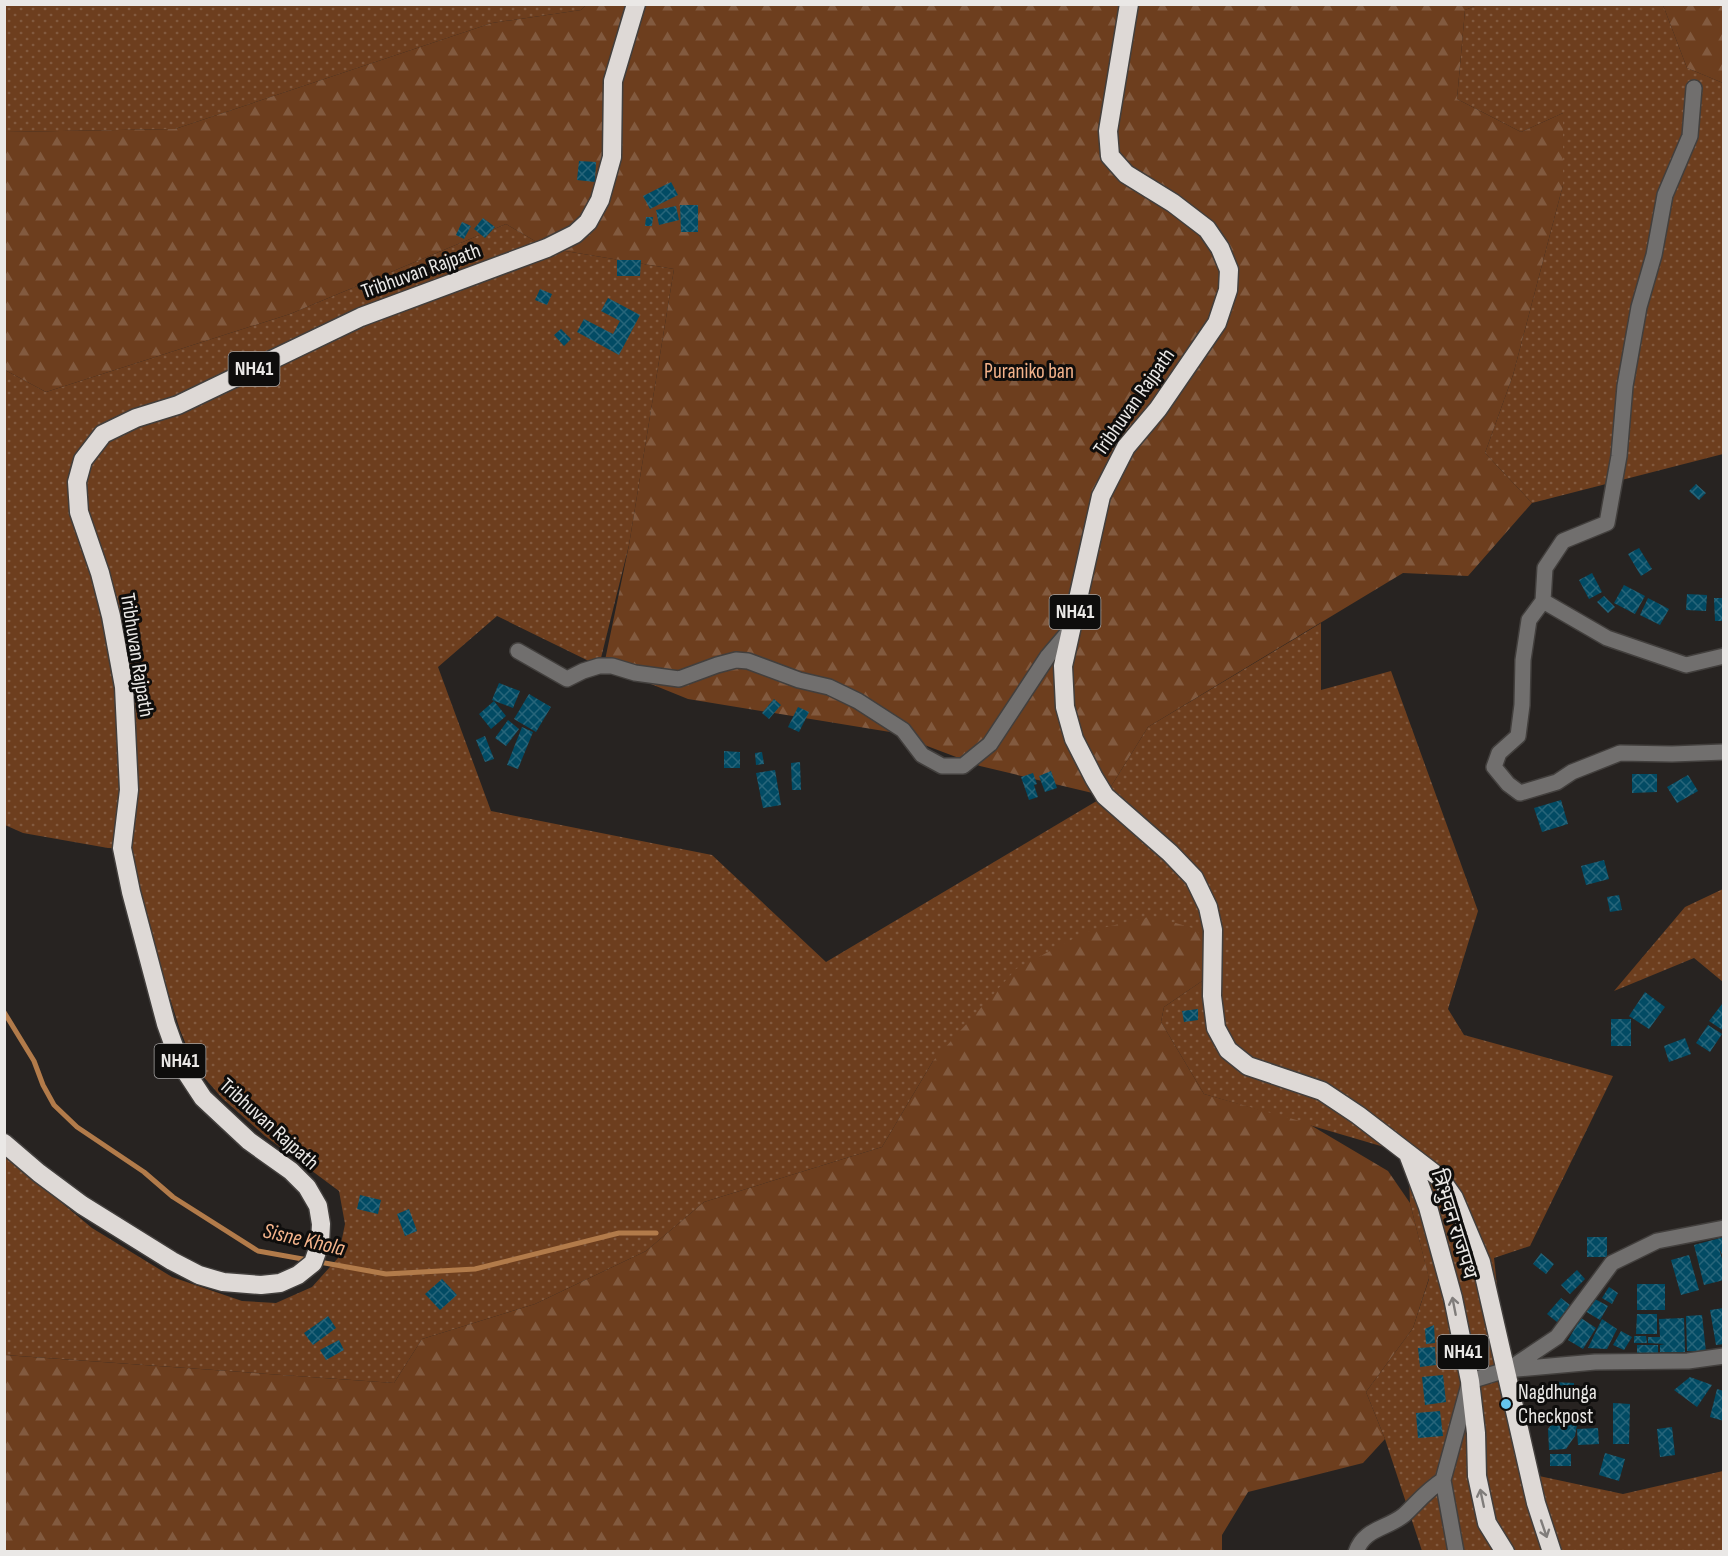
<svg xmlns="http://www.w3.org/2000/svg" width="1728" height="1556" viewBox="0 0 1728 1556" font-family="'Sofia Sans Condensed','Noto Sans Devanagari',sans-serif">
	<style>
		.grass { fill: url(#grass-dots) }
		.forest { fill: url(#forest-firs) }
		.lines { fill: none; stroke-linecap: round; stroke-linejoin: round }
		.stream { stroke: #b27b4a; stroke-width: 5 }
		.building { fill: url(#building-cross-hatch) }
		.minor-casing { stroke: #423f3d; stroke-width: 18 }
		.highway-casing { stroke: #423f3d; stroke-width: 21 }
		.minor { stroke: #716f6e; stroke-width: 15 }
		.highway { stroke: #ded9d6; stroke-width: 18 }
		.oneway { stroke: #807d7b }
		.poi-dot { fill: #64c5ee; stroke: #0e0d0c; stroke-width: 2 }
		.labels { text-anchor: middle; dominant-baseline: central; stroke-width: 6; stroke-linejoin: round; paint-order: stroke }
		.shield { fill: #0e0d0c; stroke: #a8a6a5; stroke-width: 1.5 }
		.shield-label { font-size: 20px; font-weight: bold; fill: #eae8e6 }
		.street-label { font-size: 21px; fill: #eae8e6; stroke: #0e0d0c }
		.park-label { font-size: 21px; fill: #f4b38b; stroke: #0e0d0c }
		.poi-label { font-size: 21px; fill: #eae8e6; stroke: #0e0d0c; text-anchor: start }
		.water-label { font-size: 22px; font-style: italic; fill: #f6b58c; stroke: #0e0d0c }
	</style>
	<defs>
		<pattern id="grass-dots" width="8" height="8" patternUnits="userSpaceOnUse" patternTransform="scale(1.5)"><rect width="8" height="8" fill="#6d3e1e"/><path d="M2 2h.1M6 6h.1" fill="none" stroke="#825a3f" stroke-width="1.8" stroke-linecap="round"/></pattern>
		<pattern id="forest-firs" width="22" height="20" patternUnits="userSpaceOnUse" patternTransform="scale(1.5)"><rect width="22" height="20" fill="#6d3e1e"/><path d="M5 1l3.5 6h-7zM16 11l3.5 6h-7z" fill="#825a3f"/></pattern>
		<pattern id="building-cross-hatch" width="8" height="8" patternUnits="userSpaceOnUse" patternTransform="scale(1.5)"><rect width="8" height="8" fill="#024b64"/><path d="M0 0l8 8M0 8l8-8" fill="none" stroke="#27657a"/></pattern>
	</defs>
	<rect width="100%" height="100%" fill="#272321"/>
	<path class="grass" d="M 4,5 L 586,5 L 581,10 L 492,23 L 175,129 L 5,132 Z
		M 1477,5 L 1663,5 L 1687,68 L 1723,83 L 1723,454 L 1532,503 L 1485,453 L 1513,375 L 1563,185 L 1563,113 L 1521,132 L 1457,99 L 1465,10 Z
		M 506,224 L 547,248 L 674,269 L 629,545 L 599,666 L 497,616 L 438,667 L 491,811 L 712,855 L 826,962 L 1105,796 L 1148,727 L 1321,623 L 1321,690 L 1391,671 L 1478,911 L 1448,1009 L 1464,1035 L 1613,1076 L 1530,1246 L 1494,1258 L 1506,1370 L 1539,1476 L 1623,1494 L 1723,1471 L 1723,1551 L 1422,1551 L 1385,1439 L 1366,1392 L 1413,1328 L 1429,1279 L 1410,1203 L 1408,1154 L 1204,1094 L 1161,1022 L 1164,1007 L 1208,977 L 933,1061 L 882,1147 L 704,1202 L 646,1251 L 535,1304 L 422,1339 L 394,1383 L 5,1355 L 4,1155 L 92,1228 L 172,1277 L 242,1301 L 276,1303 L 312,1287 L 338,1258 L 345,1224 L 339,1191 L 265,1136 L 222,1098 L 195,1067 L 180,1030 L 136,891 L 132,849 L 108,848 L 23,833 L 5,825 L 5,370 L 46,392 L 290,314 Z
		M 1723,889 L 1723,982 L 1694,958 L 1614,991 L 1685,907 Z"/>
	<path class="forest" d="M 586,5 L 1477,5 L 1465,10 L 1457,99 L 1521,132 L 1563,113 L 1563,185 L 1513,375 L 1485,453 L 1532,503 L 1468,576 L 1403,573 L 1148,727 L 1105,796 L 980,766 L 890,732 L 688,699 L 604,665 L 629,545 L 674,269 L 547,248 L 506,224 L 290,314 L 46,392 L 5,370 L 4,132 L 175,129 L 492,23 L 581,10 Z
		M 1663,5 L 1723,5 L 1723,83 L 1687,68 Z
		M 1152,916 L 1196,929 L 1204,940 L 1208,977 L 1164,1007 L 1161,1022 L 1204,1094 L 1307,1123 L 1388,1171 L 1410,1203 L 1429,1278 L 1413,1328 L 1366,1392 L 1385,1439 L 1363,1463 L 1248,1492 L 1222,1535 L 1222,1551 L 5,1551 L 4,1355 L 394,1383 L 422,1339 L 535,1304 L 646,1251 L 704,1202 L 882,1147 L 933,1061 L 1016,969 L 1086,932 Z"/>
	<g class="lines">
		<path class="stream" d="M 4,1012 L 34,1061 L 43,1085 L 54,1105 L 77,1127 L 144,1172 L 173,1197 L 258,1251 L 386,1274 L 475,1269 L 619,1233 L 656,1233"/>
	</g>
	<path class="building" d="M 579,161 L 596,162 L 595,182 L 577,180 Z
		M 671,182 L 678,195 L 650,209 L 643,196 Z
		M 680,205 L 698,205 L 698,232 L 681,232 Z
		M 676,206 L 679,220 L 659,225 L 656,210 Z
		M 646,217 L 653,217 L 652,226 L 645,226 Z
		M 483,218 L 495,227 L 485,238 L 474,229 Z
		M 462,222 L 471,226 L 464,239 L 456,235 Z
		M 617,260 L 641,260 L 640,276 L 617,276 Z
		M 540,289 L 552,294 L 547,305 L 535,300 Z
		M 608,298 L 640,315 L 619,355 L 577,332 L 584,319 L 613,334 L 620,321 L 601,311 Z
		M 561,329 L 571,339 L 564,346 L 554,335 Z
		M 1696,484 L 1706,493 L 1699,500 L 1689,491 Z
		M 1639,548 L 1652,569 L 1641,576 L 1628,554 Z
		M 1592,573 L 1602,592 L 1589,599 L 1579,580 Z
		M 1624,585 L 1645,596 L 1635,614 L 1614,603 Z
		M 1687,594 L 1707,595 L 1706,611 L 1686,610 Z
		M 1604,596 L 1615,607 L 1608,613 L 1597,602 Z
		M 1648,598 L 1669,609 L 1660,625 L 1640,615 Z
		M 1714,598 L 1724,598 L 1724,621 L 1715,621 Z
		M 499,683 L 520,691 L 513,708 L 492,700 Z
		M 529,694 L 551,707 L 536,732 L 514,719 Z
		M 774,699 L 781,705 L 769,719 L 762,713 Z
		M 494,701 L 506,716 L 491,729 L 479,714 Z
		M 798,707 L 809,712 L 799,732 L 788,727 Z
		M 508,720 L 519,729 L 506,746 L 495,738 Z
		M 522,727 L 533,732 L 518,769 L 507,765 Z
		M 485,736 L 494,759 L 485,762 L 476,740 Z
		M 724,751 L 740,752 L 740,768 L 724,768 Z
		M 762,752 L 764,764 L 756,765 L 755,753 Z
		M 800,762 L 801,790 L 792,790 L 791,763 Z
		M 775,770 L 781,805 L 763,808 L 756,773 Z
		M 1051,771 L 1057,788 L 1045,792 L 1039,776 Z
		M 1033,773 L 1037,784 L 1034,785 L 1038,797 L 1029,800 L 1021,777 Z
		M 1632,774 L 1657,774 L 1657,792 L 1632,793 Z
		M 1688,775 L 1698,791 L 1677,803 L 1667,787 Z
		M 1561,800 L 1568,824 L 1542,832 L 1534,808 Z
		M 1604,860 L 1609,879 L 1586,885 L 1581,866 Z
		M 1619,895 L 1622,910 L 1610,912 L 1607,897 Z
		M 1645,992 L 1665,1007 L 1649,1029 L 1629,1016 Z
		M 1722,1004 L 1724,1005 L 1724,1031 L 1709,1021 Z
		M 1198,1009 L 1198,1020 L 1184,1022 L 1182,1011 Z
		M 1611,1019 L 1631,1019 L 1631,1046 L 1611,1046 Z
		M 1708,1025 L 1722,1034 L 1710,1052 L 1696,1043 Z
		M 1685,1038 L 1691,1054 L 1669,1062 L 1664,1046 Z
		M 360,1195 L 381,1200 L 378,1214 L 357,1209 Z
		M 409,1209 L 417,1231 L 405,1236 L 397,1214 Z
		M 1587,1237 L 1607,1237 L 1607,1257 L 1587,1257 Z
		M 1724,1237 L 1724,1259 L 1719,1248 L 1724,1266 L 1724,1280 L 1704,1285 L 1694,1245 Z
		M 1541,1253 L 1554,1264 L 1546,1274 L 1533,1264 Z
		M 1689,1255 L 1699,1290 L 1681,1295 L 1671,1260 Z
		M 1577,1270 L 1585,1279 L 1570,1294 L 1561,1285 Z
		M 442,1279 L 457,1295 L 440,1310 L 425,1294 Z
		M 1637,1284 L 1665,1284 L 1665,1310 L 1637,1310 Z
		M 1609,1287 L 1618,1293 L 1612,1304 L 1602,1298 Z
		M 1561,1298 L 1570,1305 L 1557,1322 L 1547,1314 Z
		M 1593,1298 L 1608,1306 L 1600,1320 L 1585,1311 Z
		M 1724,1308 L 1724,1344 L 1716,1345 L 1710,1310 Z
		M 1637,1314 L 1657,1314 L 1657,1334 L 1636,1334 Z
		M 1702,1315 L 1706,1352 L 1687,1351 L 1686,1316 Z
		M 328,1316 L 336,1328 L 313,1345 L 304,1333 Z
		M 1581,1318 L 1596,1328 L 1583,1349 L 1568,1340 Z
		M 1684,1318 L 1685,1352 L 1660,1352 L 1660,1345 L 1665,1344 L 1648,1343 L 1648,1337 L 1660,1337 L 1659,1319 Z
		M 1602,1319 L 1617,1329 L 1607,1349 L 1588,1348 Z
		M 1434,1325 L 1435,1343 L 1426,1344 L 1425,1329 Z
		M 1621,1331 L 1632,1337 L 1624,1350 L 1613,1345 Z
		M 1634,1336 L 1646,1336 L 1647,1343 L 1634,1343 Z
		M 339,1340 L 344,1350 L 326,1360 L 320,1350 Z
		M 1637,1345 L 1658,1345 L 1658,1356 L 1637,1356 Z
		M 1435,1347 L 1436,1365 L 1420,1367 L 1418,1348 Z
		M 1443,1375 L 1446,1402 L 1425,1405 L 1422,1377 Z
		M 1690,1377 L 1712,1385 L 1697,1407 L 1674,1390 Z
		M 1551,1382 L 1574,1383 L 1574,1397 L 1551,1397 Z
		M 1717,1389 L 1724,1391 L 1724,1421 L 1710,1417 Z
		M 1613,1403 L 1630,1404 L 1629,1444 L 1613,1444 Z
		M 1440,1411 L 1443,1436 L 1418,1438 L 1416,1413 Z
		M 1561,1412 L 1578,1419 L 1575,1436 L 1566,1449 L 1549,1450 L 1548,1429 Z
		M 1672,1427 L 1675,1455 L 1660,1457 L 1657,1429 Z
		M 1598,1428 L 1599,1444 L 1578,1445 L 1577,1429 Z
		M 1605,1453 L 1625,1459 L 1619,1481 L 1599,1475 Z
		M 1550,1454 L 1571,1454 L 1571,1466 L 1550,1466 Z"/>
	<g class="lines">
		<defs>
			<path id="minor" d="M 1543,601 L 1545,568 L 1563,541 L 1607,523 L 1619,456 L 1625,386 L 1639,307 L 1654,255 L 1665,195 L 1690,136 L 1694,88
				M 518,651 L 567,679 L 583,671 L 599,666 L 612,666 L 635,673 L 679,679 L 717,665 L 736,660 L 748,661 L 799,680 L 829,687 L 858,701 L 903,730 L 922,755 L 942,766 L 963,766 L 990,744 L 1048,656 L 1071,629
				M 1724,656 L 1686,665 L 1607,638 L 1543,601 L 1529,620 L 1523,660 L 1522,705 L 1518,736 L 1499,753 L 1494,767 L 1508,784 L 1520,793 L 1557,782 L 1572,772 L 1620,753 L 1672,754 L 1724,752
				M 1509,1369 L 1557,1337 L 1612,1263 L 1657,1241 L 1724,1228
				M 1356,1552 C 1364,1528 1387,1529 1404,1515 C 1418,1502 1426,1491 1443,1480
				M 1456,1552 L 1443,1480 L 1470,1381 L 1506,1370 L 1595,1362 L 1688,1361 L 1724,1356"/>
			<path id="highway" d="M 1129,4 L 1108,131 L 1110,156 L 1126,174 L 1173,203 L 1207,229 L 1220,248 L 1229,270 L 1228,290 L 1217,323 L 1158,409 L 1126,447 L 1101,496 L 1063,666 L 1065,707 L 1074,739 L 1094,778 L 1105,796 L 1170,853 L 1194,878 L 1208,907 L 1213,930 L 1212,996 L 1216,1028 L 1228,1050 L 1248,1066 L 1322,1091 L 1358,1115 L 1440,1178 L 1454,1198 L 1481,1262 L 1536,1503 L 1552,1552
				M 4,1143 L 39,1173 L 82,1205 L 172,1261 L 199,1275 L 223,1282 L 261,1285 L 280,1283 L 298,1275 L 313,1263 L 320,1243 L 321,1224 L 318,1206 L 307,1187 L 291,1171 L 249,1141 L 203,1098 L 180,1063 L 166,1024 L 131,892 L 122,848 L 129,790 L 124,687 L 111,616 L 100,573 L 79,512 L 77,482 L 83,460 L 103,434 L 136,418 L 178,405 L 361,317 L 547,248 L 575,234 L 588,222 L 600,200 L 612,157 L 613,81 L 636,4
				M 1408,1154 L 1428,1207 L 1453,1298 L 1470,1381 L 1476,1433 L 1477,1476 L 1487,1523 L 1505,1552"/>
		</defs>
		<use href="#minor" class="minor-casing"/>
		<use href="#highway" class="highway-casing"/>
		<use href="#minor" class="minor"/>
		<use href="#highway" class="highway"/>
	</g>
	<defs><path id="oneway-shaft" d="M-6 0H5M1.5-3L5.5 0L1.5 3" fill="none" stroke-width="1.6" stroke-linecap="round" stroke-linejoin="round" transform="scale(1.5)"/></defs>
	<g class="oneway">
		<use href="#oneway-shaft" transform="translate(1454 1306) rotate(-101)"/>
		<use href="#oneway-shaft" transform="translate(1482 1498) rotate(-102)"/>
		<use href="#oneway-shaft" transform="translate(1544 1529) rotate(71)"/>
	</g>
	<circle class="poi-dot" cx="1506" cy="1404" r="6"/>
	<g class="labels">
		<g class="shield">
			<rect x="228.5" y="352" width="51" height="34" rx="4.5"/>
			<rect x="1049.5" y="595" width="51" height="34" rx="4.5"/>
			<rect x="154.5" y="1044" width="51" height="34" rx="4.5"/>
			<rect x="1437.5" y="1335" width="51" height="34" rx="4.5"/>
		</g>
		<g class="shield-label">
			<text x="254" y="369">NH41</text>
			<text x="1075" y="612">NH41</text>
			<text x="180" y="1061">NH41</text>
			<text x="1463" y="1352">NH41</text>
		</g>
		<g class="street-label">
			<text transform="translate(421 271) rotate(-20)">Tribhuvan Rajpath</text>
			<text transform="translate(1134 402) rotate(-55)">Tribhuvan Rajpath</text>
			<text transform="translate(137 655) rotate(81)">Tribhuvan Rajpath</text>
			<text transform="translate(269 1124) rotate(42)">Tribhuvan Rajpath</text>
			<text transform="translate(1454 1224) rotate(73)">त्रिभुवन राजपथ</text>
		</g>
		<g class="park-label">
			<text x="1029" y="371">Puraniko ban</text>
		</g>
		<g class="poi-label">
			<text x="1518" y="1392">Nagdhunga<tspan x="1518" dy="24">Checkpost</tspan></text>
		</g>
		<g class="water-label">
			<text transform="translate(304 1240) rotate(13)">Sisne Khola</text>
		</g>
	</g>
	<rect width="1728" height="1556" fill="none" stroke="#eae8e6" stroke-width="12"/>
</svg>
